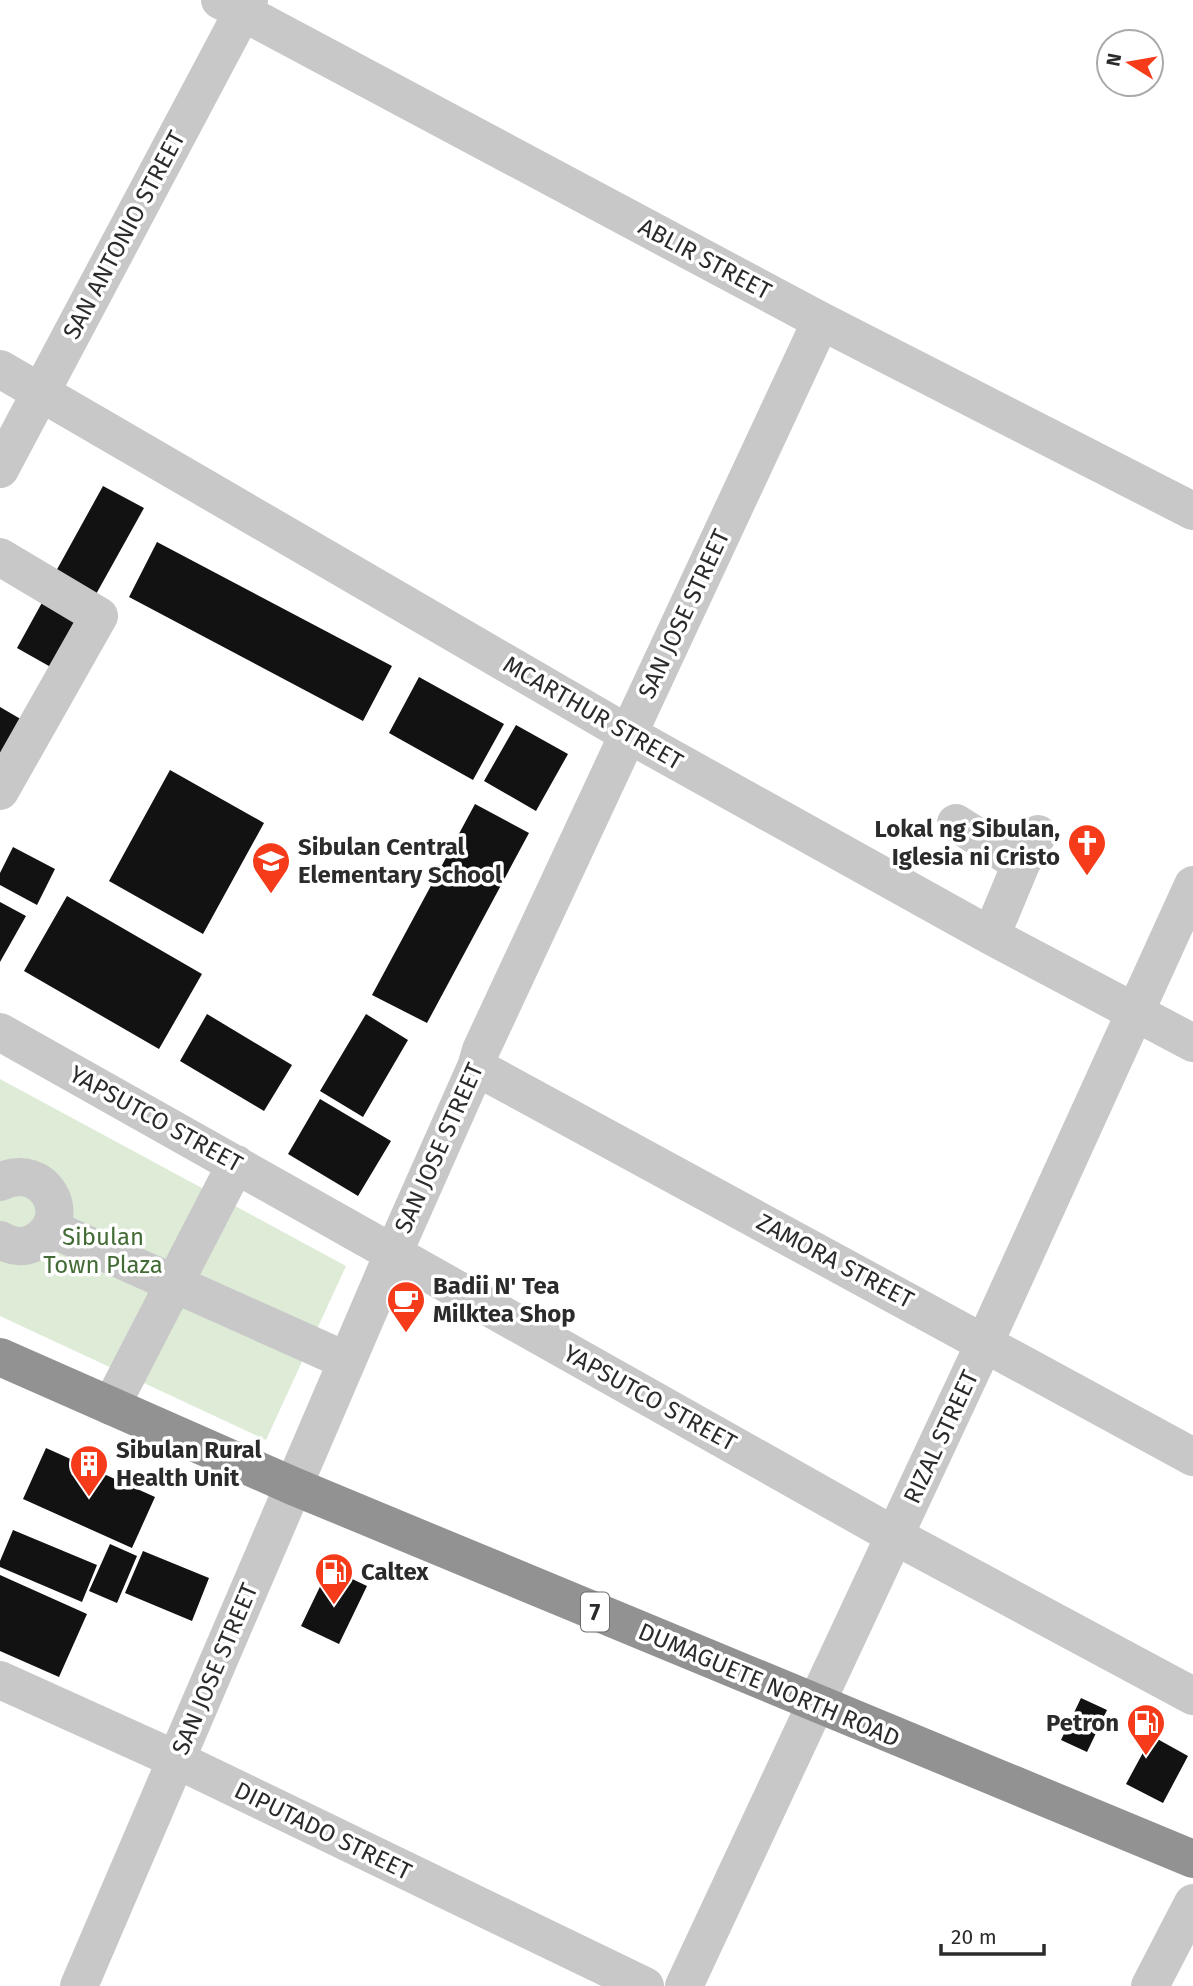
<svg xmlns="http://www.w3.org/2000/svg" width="1193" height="1986" viewBox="0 0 1193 1986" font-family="'Fira Sans',sans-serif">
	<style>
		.green { fill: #ddebd7 }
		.building { fill: #121212 }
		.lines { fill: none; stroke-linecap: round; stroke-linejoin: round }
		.minor { stroke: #c8c8c8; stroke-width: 38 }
		.highway { stroke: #929292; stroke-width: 38 }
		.labels { text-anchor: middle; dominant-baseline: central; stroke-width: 7; stroke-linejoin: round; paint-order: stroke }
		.shield { fill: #fff; stroke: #6b6b6b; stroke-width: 2 }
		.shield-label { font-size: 23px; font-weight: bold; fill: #2b2b2b }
		.street-label { font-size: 24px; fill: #2b2b2b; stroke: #fff }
		.poi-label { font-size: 24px; font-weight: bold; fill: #2b2b2b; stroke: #fff; text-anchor: start }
		.park-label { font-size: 24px; fill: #426b35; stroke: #fff }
	</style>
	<rect width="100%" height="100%" fill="#fff"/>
	<path class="green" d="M 0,1079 L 346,1266 L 266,1440 L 0,1316 Z"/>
	<path class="building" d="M 103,486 L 144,508 L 95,596 L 55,573 Z
		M 157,542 L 392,666 L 363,721 L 129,597 Z
		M 44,599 L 84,622 L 56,670 L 17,648 Z
		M 419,677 L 504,724 L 473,780 L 389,733 Z
		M 0,707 L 24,721 L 0,764 Z
		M 516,725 L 568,754 L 536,811 L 484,781 Z
		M 170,770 L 264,823 L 203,934 L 109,881 Z
		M 475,804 L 529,833 L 427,1023 L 372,995 Z
		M 13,847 L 55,869 L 37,905 L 0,885 L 0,873 Z
		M 67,896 L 202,974 L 159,1049 L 24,971 Z
		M 0,902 L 26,916 L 0,962 Z
		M 207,1014 L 292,1065 L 264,1111 L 180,1061 Z
		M 366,1014 L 408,1040 L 363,1117 L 320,1091 Z
		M 320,1099 L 391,1141 L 358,1196 L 288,1154 Z
		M 46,1448 L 155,1497 L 132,1548 L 23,1499 Z
		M 13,1530 L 97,1565 L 82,1602 L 0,1567 L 0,1561 Z
		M 110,1544 L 137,1556 L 117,1603 L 89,1591 Z
		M 143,1551 L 209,1578 L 192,1621 L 125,1593 Z
		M 329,1568 L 367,1586 L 339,1644 L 301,1626 Z
		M 0,1575 L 87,1614 L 59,1677 L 0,1651 Z
		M 1081,1698 L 1107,1710 L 1087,1752 L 1061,1740 Z
		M 1152,1736 L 1188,1756 L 1163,1803 L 1126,1784 Z"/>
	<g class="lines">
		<path class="minor" d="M 220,0 L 821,321 L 1193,511
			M 0,369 L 628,734 L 991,936 L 1193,1043
			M 0,469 L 249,0
			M 0,557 L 99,616 L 0,791
			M 956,823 L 1021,864
			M 991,936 L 1021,864 L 1038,834
			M 0,1032 L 895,1536 L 1193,1696
			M 476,1067 L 1193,1457
			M 0,1182 C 43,1160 76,1216 37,1241 C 25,1249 12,1247 0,1240
			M 50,1228 L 347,1361
			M 111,1406 L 236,1164
			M 0,1680 L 177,1760 L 645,1986
			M 79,1986 L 393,1254 L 476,1067 L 481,1050 L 821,321
			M 684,1986 L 985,1342 L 1193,885
			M 1150,1986 L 1193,1903"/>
		<path class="highway" d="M 0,1357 L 293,1486 L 1193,1859"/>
	</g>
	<defs>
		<symbol id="church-pin" viewBox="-11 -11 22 30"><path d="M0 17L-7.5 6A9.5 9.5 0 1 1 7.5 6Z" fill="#f63b1a" stroke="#fff"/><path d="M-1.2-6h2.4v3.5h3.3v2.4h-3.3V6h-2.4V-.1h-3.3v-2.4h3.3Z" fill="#fff"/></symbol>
		<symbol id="school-pin" viewBox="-11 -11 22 30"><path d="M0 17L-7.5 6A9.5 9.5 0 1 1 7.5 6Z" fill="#f63b1a" stroke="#fff"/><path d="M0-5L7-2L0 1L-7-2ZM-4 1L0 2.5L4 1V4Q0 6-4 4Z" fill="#fff"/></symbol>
		<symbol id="cafe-pin" viewBox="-11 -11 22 30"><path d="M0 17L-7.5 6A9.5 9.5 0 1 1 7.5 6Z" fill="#f63b1a" stroke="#fff"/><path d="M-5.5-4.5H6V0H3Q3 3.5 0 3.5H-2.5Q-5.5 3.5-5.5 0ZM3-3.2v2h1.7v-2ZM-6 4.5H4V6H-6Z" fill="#fff"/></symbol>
		<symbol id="building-pin" viewBox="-11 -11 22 30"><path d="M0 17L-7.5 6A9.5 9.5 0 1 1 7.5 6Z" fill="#f63b1a" stroke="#fff"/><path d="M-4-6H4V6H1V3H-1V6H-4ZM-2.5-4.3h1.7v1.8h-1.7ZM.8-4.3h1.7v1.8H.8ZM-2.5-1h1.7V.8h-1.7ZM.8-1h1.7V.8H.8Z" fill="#fff"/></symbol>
		<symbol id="fuel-pin" viewBox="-11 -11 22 30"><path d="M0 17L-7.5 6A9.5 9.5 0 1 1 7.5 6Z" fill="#f63b1a" stroke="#fff"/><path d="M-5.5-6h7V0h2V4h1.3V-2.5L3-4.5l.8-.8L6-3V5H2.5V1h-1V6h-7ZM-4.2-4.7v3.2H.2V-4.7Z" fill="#fff"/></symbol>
	</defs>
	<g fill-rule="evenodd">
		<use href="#church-pin" x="1065" y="821" width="44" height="60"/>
		<use href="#school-pin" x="249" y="839" width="44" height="60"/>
		<use href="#cafe-pin" x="384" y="1278" width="44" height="60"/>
		<use href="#building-pin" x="67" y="1442" width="44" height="60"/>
		<use href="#fuel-pin" x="312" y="1550" width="44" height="60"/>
		<use href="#fuel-pin" x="1124" y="1701" width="44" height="60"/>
	</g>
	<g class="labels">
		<rect class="shield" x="581" y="1592.5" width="28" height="39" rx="5"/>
		<g class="shield-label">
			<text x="595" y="1612">7</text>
		</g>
		<g class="street-label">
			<text transform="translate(124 235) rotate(-62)">SAN ANTONIO STREET</text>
			<text transform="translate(705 259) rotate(28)">ABLIR STREET</text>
			<text transform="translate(684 614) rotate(-65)">SAN JOSE STREET</text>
			<text transform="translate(593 713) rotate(30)">MCARTHUR STREET</text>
			<text transform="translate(156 1119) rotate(29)">YAPSUTCO STREET</text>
			<text transform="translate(439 1148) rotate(-66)">SAN JOSE STREET</text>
			<text transform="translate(835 1261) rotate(28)">ZAMORA STREET</text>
			<text transform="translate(650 1398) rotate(29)">YAPSUTCO STREET</text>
			<text transform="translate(941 1437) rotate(-65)">RIZAL STREET</text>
			<text transform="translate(215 1669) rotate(-67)">SAN JOSE STREET</text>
			<text transform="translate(769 1685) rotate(23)">DUMAGUETE NORTH ROAD</text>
			<text transform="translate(323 1831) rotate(26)">DIPUTADO STREET</text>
		</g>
		<g class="poi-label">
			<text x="1060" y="829" text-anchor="end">Lokal ng Sibulan,<tspan x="1060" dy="28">Iglesia ni Cristo</tspan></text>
			<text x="298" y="847">Sibulan Central<tspan x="298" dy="28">Elementary School</tspan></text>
			<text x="433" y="1286">Badii N' Tea<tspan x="433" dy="28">Milktea Shop</tspan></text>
			<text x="116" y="1450">Sibulan Rural<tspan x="116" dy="28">Health Unit</tspan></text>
			<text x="361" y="1572">Caltex</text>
			<text x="1119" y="1723" text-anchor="end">Petron</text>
		</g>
		<g class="park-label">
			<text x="103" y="1237">Sibulan<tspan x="103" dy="28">Town Plaza</tspan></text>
		</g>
	</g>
	<g transform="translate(1130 63) rotate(281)"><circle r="33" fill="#ffffff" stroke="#aaaaaa" stroke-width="2"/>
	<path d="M0-5L12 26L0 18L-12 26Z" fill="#f63b1a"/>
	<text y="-10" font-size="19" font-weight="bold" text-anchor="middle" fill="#2b2b2b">N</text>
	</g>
	<path d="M941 1944v10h103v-10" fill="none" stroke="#2b2b2b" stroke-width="3.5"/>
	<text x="951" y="1944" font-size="21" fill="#2b2b2b" stroke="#ffffff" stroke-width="5" paint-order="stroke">20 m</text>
</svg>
